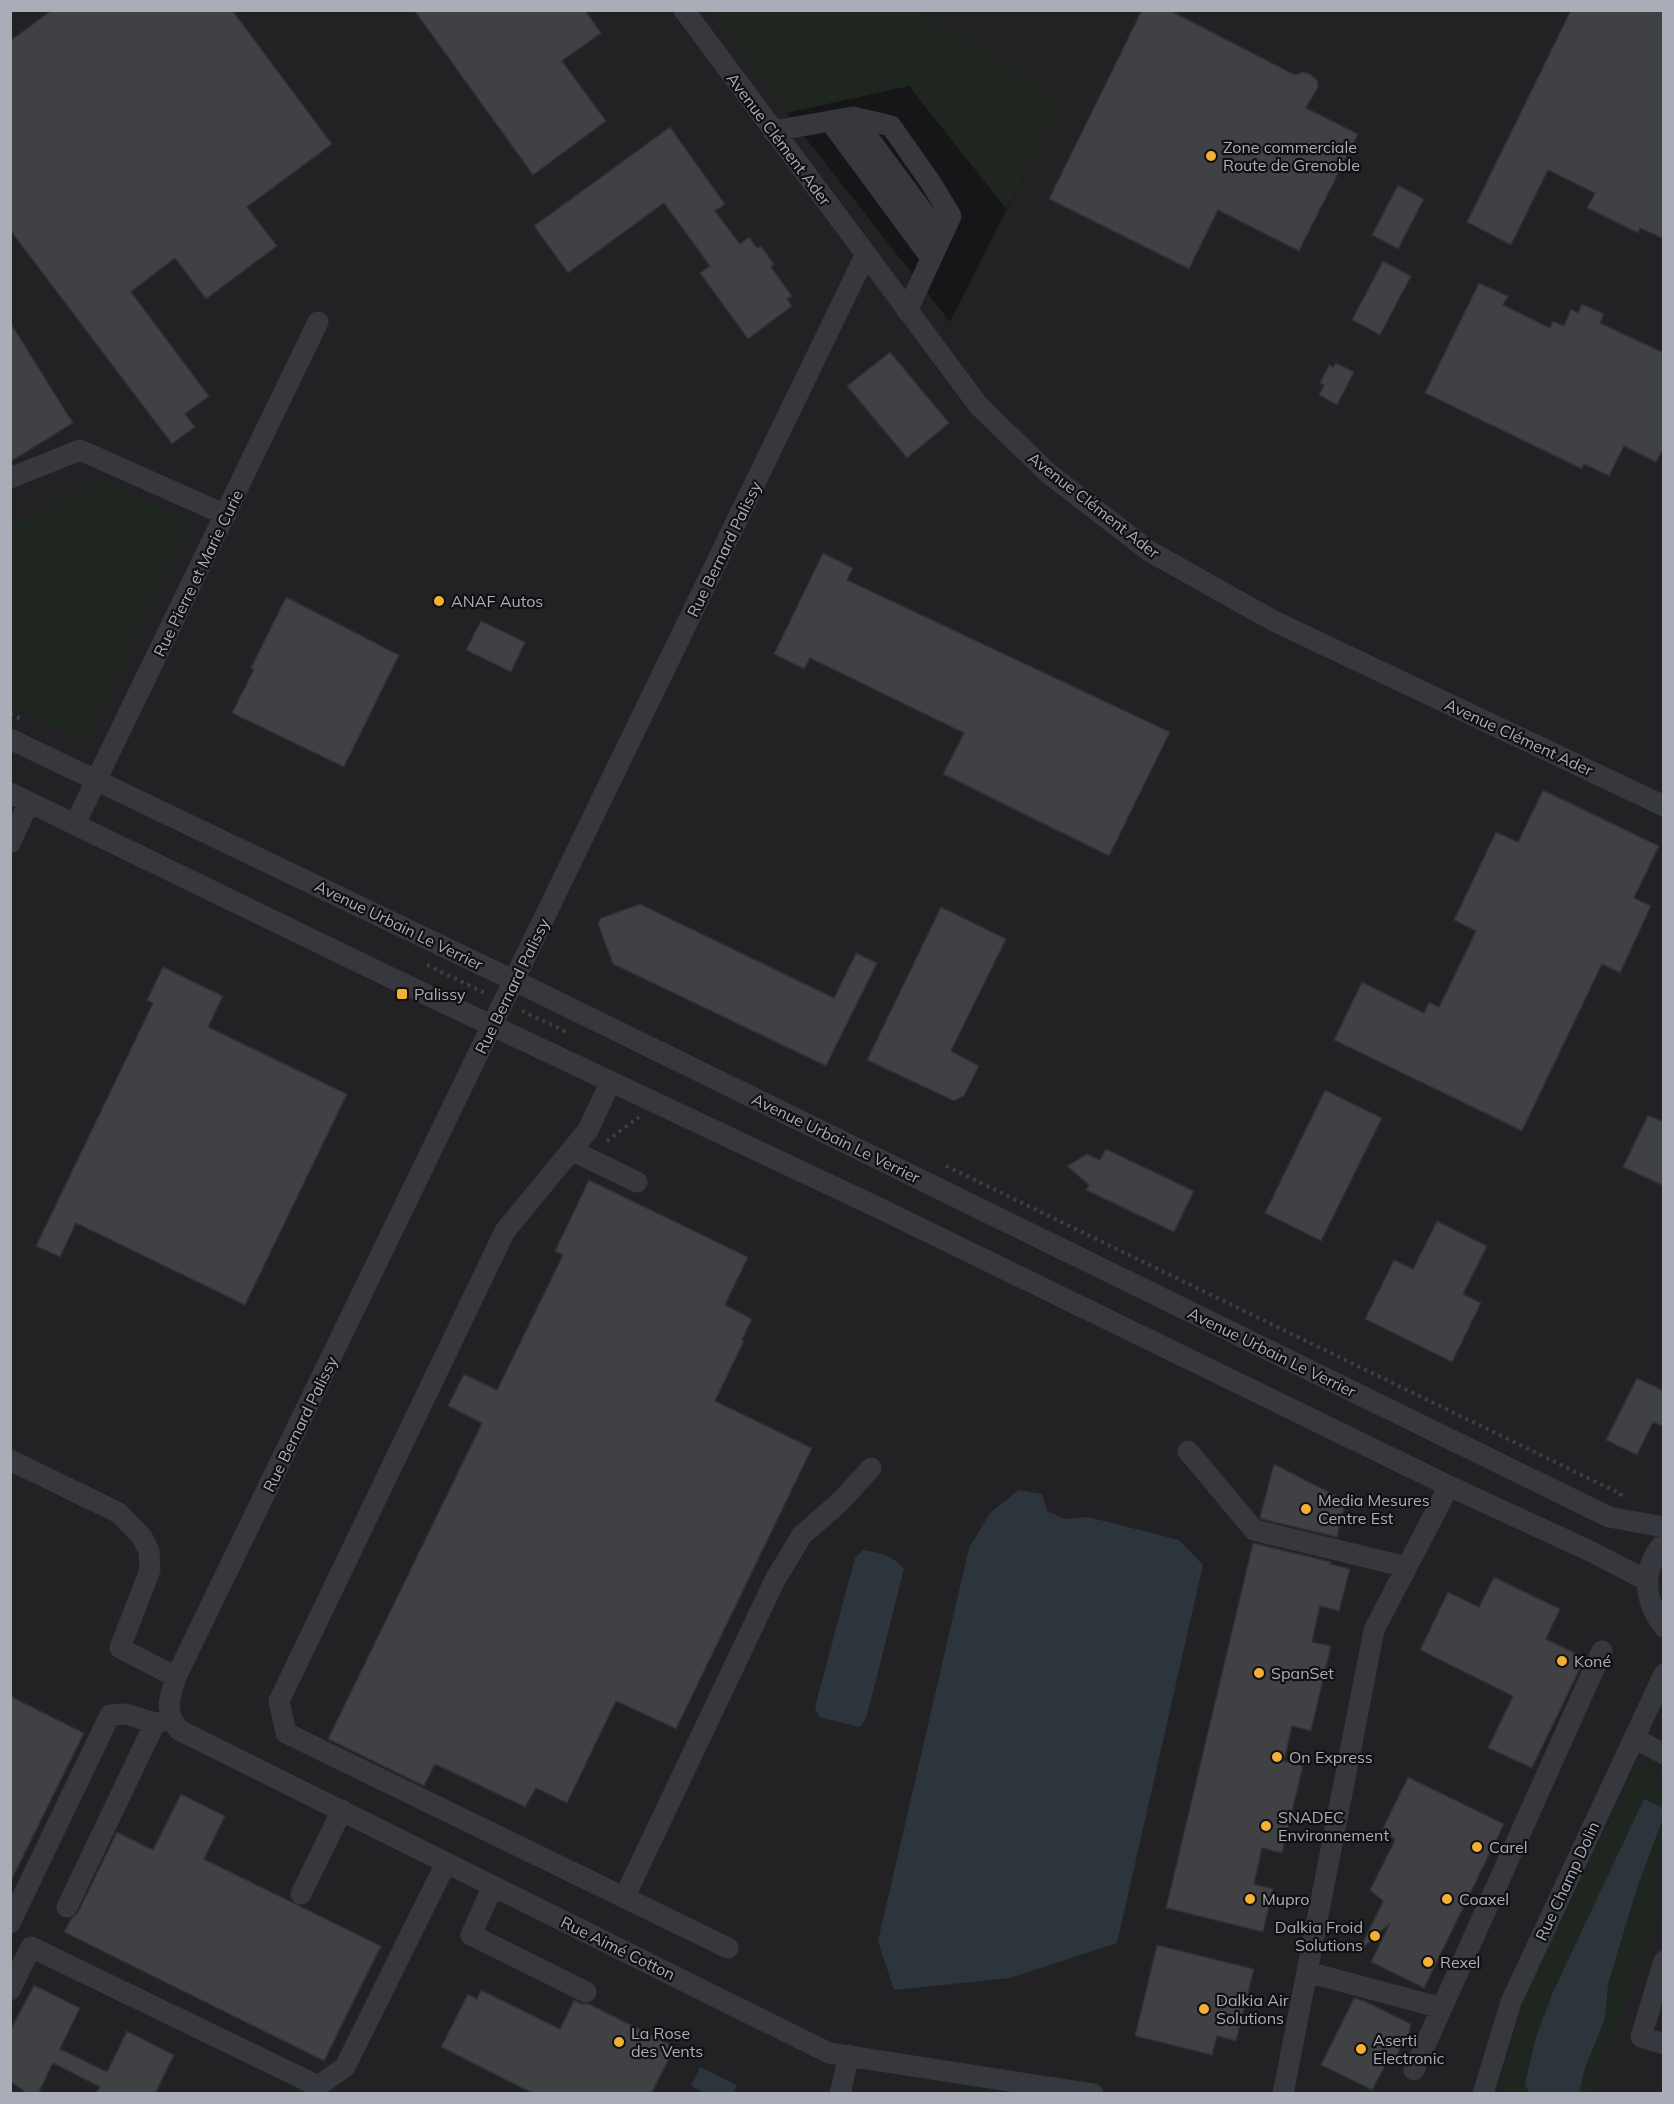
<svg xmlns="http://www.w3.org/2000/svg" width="1674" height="2104" viewBox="0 0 1674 2104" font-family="Mulish,sans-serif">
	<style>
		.built { fill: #222225 }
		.green { fill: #1e261f }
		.water { fill: #2c353c }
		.building { fill: #404145; stroke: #303034; stroke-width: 1.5 }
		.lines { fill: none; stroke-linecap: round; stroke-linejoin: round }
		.path { stroke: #3d3f44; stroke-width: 4; stroke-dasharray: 3 4.5; stroke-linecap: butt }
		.minor { stroke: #37383d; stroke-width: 21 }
		.poi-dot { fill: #f2b134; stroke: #111113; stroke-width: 2 }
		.labels { text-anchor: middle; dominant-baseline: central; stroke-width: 4.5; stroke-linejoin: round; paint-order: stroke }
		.street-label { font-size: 16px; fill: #a8adb8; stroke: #111113 }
		.poi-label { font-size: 16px; fill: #a8adb8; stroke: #111113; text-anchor: start }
	</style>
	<rect width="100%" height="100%" fill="#161618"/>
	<path class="built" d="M 11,11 L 712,11 L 786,113 L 950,322 L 1060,103 L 921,11 L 1663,11 L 1663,2093 L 11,2094 Z"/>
	<path class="green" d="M 712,11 L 921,11 L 1061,103 L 1006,209 L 909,86 L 786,113 Z
		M 106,480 L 191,523 L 85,742 L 11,708 L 11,527 Z
		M 1638,1762 L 1663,1775 L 1662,1909 L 1607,2049 L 1596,2070 L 1592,2093 L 1503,2093 L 1500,2079 L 1531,1982 Z"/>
	<path class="water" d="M 1019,1490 L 1042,1494 L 1047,1511 L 1065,1519 L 1088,1517 L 1179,1540 L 1203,1565 L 1117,1943 L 1010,1978 L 894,1990 L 878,1941 L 969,1548 L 990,1513 Z
		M 863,1550 C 880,1553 893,1555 904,1569 L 866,1719 L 859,1727 L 819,1717 L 815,1707 L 855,1558 Z
		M 1644,1799 L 1663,1808 L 1663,1818 L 1637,1888 L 1608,1984 L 1605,2018 L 1584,2071 L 1579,2093 L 1529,2093 L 1525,2084 L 1536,2037 L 1553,1992 Z
		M 700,2067 L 737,2085 L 733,2093 L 706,2093 L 691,2086 Z"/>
	<path class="building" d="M 52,10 L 232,10 L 332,144 L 247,207 L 277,246 L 206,299 L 175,258 L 131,292 L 209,396 L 185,414 L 195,427 L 172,444 L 10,230 L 10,41 Z
		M 414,10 L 585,10 L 601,33 L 562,61 L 606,121 L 533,175 Z
		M 1142,10 L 1169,10 L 1295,75 L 1304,72 L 1310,74 L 1317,80 L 1318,87 L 1306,108 L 1358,134 L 1299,251 L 1218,210 L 1189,269 L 1049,199 Z
		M 1571,10 L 1664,10 L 1664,239 L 1640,228 L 1638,233 L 1587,208 L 1595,193 L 1548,170 L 1511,245 L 1467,222 Z
		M 670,127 L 725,204 L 715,211 L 740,244 L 749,237 L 757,248 L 761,246 L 774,264 L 771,267 L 792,296 L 787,299 L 792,306 L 748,339 L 700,273 L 710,266 L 664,203 L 568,273 L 534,226 Z
		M 1398,185 L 1424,199 L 1398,249 L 1372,235 Z
		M 1383,261 L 1411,276 L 1380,335 L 1352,320 Z
		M 1479,283 L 1508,296 L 1503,305 L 1550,328 L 1553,321 L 1564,326 L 1571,309 L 1578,313 L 1582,304 L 1604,314 L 1600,323 L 1664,353 L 1664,448 L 1656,462 L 1624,446 L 1609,476 L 1584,464 L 1582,469 L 1425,393 Z
		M 10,322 L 73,423 L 10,462 Z
		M 890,352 L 949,423 L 907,458 L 847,386 Z
		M 1336,363 L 1354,372 L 1337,405 L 1319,395 L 1324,385 L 1320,383 L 1329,365 L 1333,367 Z
		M 823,553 L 853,568 L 847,580 L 1170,732 L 1109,856 L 943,774 L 964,733 L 810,658 L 804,669 L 774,654 Z
		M 286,597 L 399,655 L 344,767 L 232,713 L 254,669 L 251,668 Z
		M 481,621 L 525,642 L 511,672 L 466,650 Z
		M 1543,790 L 1659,846 L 1634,898 L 1651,906 L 1620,973 L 1602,964 L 1522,1131 L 1334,1040 L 1362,982 L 1424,1013 L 1429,1002 L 1439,1007 L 1476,931 L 1454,920 L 1496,832 L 1518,842 Z
		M 640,904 L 834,998 L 856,953 L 877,963 L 826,1066 L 613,964 L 598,924 L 601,918 Z
		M 941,907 L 1006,939 L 951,1051 L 979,1066 L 964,1096 L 954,1101 L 867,1060 Z
		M 163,967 L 223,996 L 208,1027 L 347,1094 L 245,1305 L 76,1223 L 60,1257 L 36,1246 L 153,1003 L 147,1000 Z
		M 1325,1090 L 1382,1118 L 1321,1241 L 1265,1213 Z
		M 1648,1115 L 1664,1122 L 1664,1186 L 1623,1167 Z
		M 1106,1149 L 1194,1191 L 1174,1232 L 1086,1190 L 1089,1185 L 1067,1166 L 1087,1154 L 1100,1160 Z
		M 589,1180 L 748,1257 L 725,1305 L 752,1319 L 742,1340 L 744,1341 L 715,1401 L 812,1448 L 676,1729 L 616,1701 L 567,1803 L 536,1788 L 525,1807 L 435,1764 L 424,1786 L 328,1739 L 482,1423 L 448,1406 L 464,1374 L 497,1390 L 563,1255 L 555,1251 Z
		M 1437,1221 L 1487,1246 L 1463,1294 L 1481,1303 L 1452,1362 L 1365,1319 L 1394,1260 L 1413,1269 Z
		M 1637,1378 L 1664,1391 L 1664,1427 L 1653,1422 L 1637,1455 L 1606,1440 Z
		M 1274,1464 L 1346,1501 L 1337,1537 L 1261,1519 L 1260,1517 Z
		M 1253,1543 L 1331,1562 L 1330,1564 L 1350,1569 L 1339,1611 L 1320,1606 L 1316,1623 L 1312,1642 L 1331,1646 L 1311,1731 L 1292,1726 L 1288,1743 L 1284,1761 L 1303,1766 L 1282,1853 L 1262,1848 L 1254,1884 L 1273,1889 L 1263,1932 L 1166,1908 Z
		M 1494,1577 L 1560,1609 L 1546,1639 L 1585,1658 L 1532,1768 L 1488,1748 L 1513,1696 L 1420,1650 L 1448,1592 L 1479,1607 Z
		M 10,1696 L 84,1733 L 10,1883 Z
		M 1408,1777 L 1504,1824 L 1424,1988 L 1371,1962 L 1390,1923 L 1361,1950 L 1360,1949 L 1383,1901 L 1370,1890 L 1395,1840 L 1383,1828 Z
		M 181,1794 L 225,1816 L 204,1859 L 381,1946 L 324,2061 L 64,1932 L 71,1919 L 78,1912 L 117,1832 L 153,1850 Z
		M 1157,1945 L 1254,1969 L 1236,2041 L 1217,2036 L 1212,2055 L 1135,2036 Z
		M 34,1985 L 80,2008 L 60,2049 L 107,2072 L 127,2031 L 174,2055 L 155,2094 L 96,2094 L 100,2087 L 53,2063 L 38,2094 L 28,2094 L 10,2081 L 10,2031 Z
		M 481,1990 L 560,2029 L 574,2000 L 581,2004 L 589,2004 L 675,2047 L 651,2094 L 534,2094 L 441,2047 L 468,1994 L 477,1999 Z
		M 1354,1998 L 1364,2001 L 1411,2024 L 1407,2042 L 1403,2040 L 1398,2053 L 1390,2063 L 1387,2062 L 1372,2090 L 1321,2065 Z"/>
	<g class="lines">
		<path class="path" d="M 10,714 L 21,719
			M 427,965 L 485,993
			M 522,1011 L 569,1033
			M 607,1141 L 639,1117
			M 946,1166 L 1621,1494 L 1619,1498"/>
		<path class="minor" d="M 684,10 L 979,406 L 1048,473 L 1149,551 L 1274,621 L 1664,806
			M 853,117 L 941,236
			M 830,121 L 931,258
			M 773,131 L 853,117 L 891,126 L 931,183 L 951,216 L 907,311
			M 865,256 L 176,1677 C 170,1698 163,1710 179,1730 L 829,2053 L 1093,2094
			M 10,478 L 80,450 L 226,515
			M 10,739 L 515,981 L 1609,1517 L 1664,1527
			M 10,793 L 406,985 L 881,1209 L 1449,1486 L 1592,1552 L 1646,1580
			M 75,824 L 318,322
			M 10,843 L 29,802
			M 610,1083 L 588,1130 L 505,1231 L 279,1701 L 286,1733 L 728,1948
			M 571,1150 L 637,1182
			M 1188,1451 L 1254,1530 L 1407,1567
			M 10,1460 L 119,1513 L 142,1537 L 149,1551 L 150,1570 L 120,1648 L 176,1677
			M 1664,1542 C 1641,1570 1643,1599 1664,1627
			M 1634,1738 L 1664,1754
			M 493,1886 L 471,1935 L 586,1992
			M 301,1894 L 342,1810
			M 624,1898 L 775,1580 L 802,1535 L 840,1502 L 871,1468
			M 67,1907 L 155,1723 L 167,1720
			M 10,1923 L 110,1715 L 126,1714 L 155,1723
			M 1664,1961 L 1641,2037 L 1664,2044
			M 1307,1972 L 1442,2008
			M 10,1990 L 31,1947 L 318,2086
			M 1414,2070 L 1602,1651
			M 314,2094 L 318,2086 L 345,2067 L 446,1863
			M 840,2094 L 849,2055
			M 1283,2094 L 1374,1630 L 1449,1486
			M 1483,2094 L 1511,2002 L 1664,1674"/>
	</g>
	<g class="poi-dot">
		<circle cx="1211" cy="156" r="6"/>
		<circle cx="439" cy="601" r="6"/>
		<rect x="396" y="988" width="12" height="12" rx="3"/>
		<circle cx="1306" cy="1509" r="6"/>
		<circle cx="1562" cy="1661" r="6"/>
		<circle cx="1259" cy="1673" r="6"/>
		<circle cx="1277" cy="1757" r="6"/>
		<circle cx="1266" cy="1826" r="6"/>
		<circle cx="1477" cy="1847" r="6"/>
		<circle cx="1250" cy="1899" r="6"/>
		<circle cx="1447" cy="1899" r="6"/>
		<circle cx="1375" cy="1936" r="6"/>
		<circle cx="1428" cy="1962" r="6"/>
		<circle cx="1204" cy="2009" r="6"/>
		<circle cx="619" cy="2042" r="6"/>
		<circle cx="1361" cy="2049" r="6"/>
	</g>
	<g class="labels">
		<g class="street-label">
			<text transform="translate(779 139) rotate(53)">Avenue Clément Ader</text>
			<text transform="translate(1094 505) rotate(38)">Avenue Clément Ader</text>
			<text transform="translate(724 549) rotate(-64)">Rue Bernard Palissy</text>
			<text transform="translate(198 573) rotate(-64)">Rue Pierre et Marie Curie</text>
			<text transform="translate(1519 737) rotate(25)">Avenue Clément Ader</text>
			<text transform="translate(399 925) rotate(26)">Avenue Urbain Le Verrier</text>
			<text transform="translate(512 986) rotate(-64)">Rue Bernard Palissy</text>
			<text transform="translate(836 1138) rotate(26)">Avenue Urbain Le Verrier</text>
			<text transform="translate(1272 1352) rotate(26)">Avenue Urbain Le Verrier</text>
			<text transform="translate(300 1424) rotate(-64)">Rue Bernard Palissy</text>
			<text transform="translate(1567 1881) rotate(-65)">Rue Champ Dolin</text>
			<text transform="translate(618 1948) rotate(26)">Rue Aimé Cotton</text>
		</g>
		<g class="poi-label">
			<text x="1223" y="147">Zone commerciale<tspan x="1223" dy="18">Route de Grenoble</tspan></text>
			<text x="451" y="601">ANAF Autos</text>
			<text x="414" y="994">Palissy</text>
			<text x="1318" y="1500">Media Mesures<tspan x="1318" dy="18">Centre Est</tspan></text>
			<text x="1574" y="1661">Koné</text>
			<text x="1271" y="1673">SpanSet</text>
			<text x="1289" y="1757">On Express</text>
			<text x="1278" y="1817">SNADEC<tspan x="1278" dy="18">Environnement</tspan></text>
			<text x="1489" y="1847">Carel</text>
			<text x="1262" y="1899">Mupro</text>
			<text x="1459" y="1899">Coaxel</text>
			<text x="1363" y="1927" text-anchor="end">Dalkia Froid<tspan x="1363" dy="18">Solutions</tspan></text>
			<text x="1440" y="1962">Rexel</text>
			<text x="1216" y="2000">Dalkia Air<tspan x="1216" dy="18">Solutions</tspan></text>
			<text x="631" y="2033">La Rose<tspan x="631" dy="18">des Vents</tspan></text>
			<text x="1373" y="2040">Aserti<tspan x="1373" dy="18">Electronic</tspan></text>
		</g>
	</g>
	<rect width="1674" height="2104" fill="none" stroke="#a8adb8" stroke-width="24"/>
</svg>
